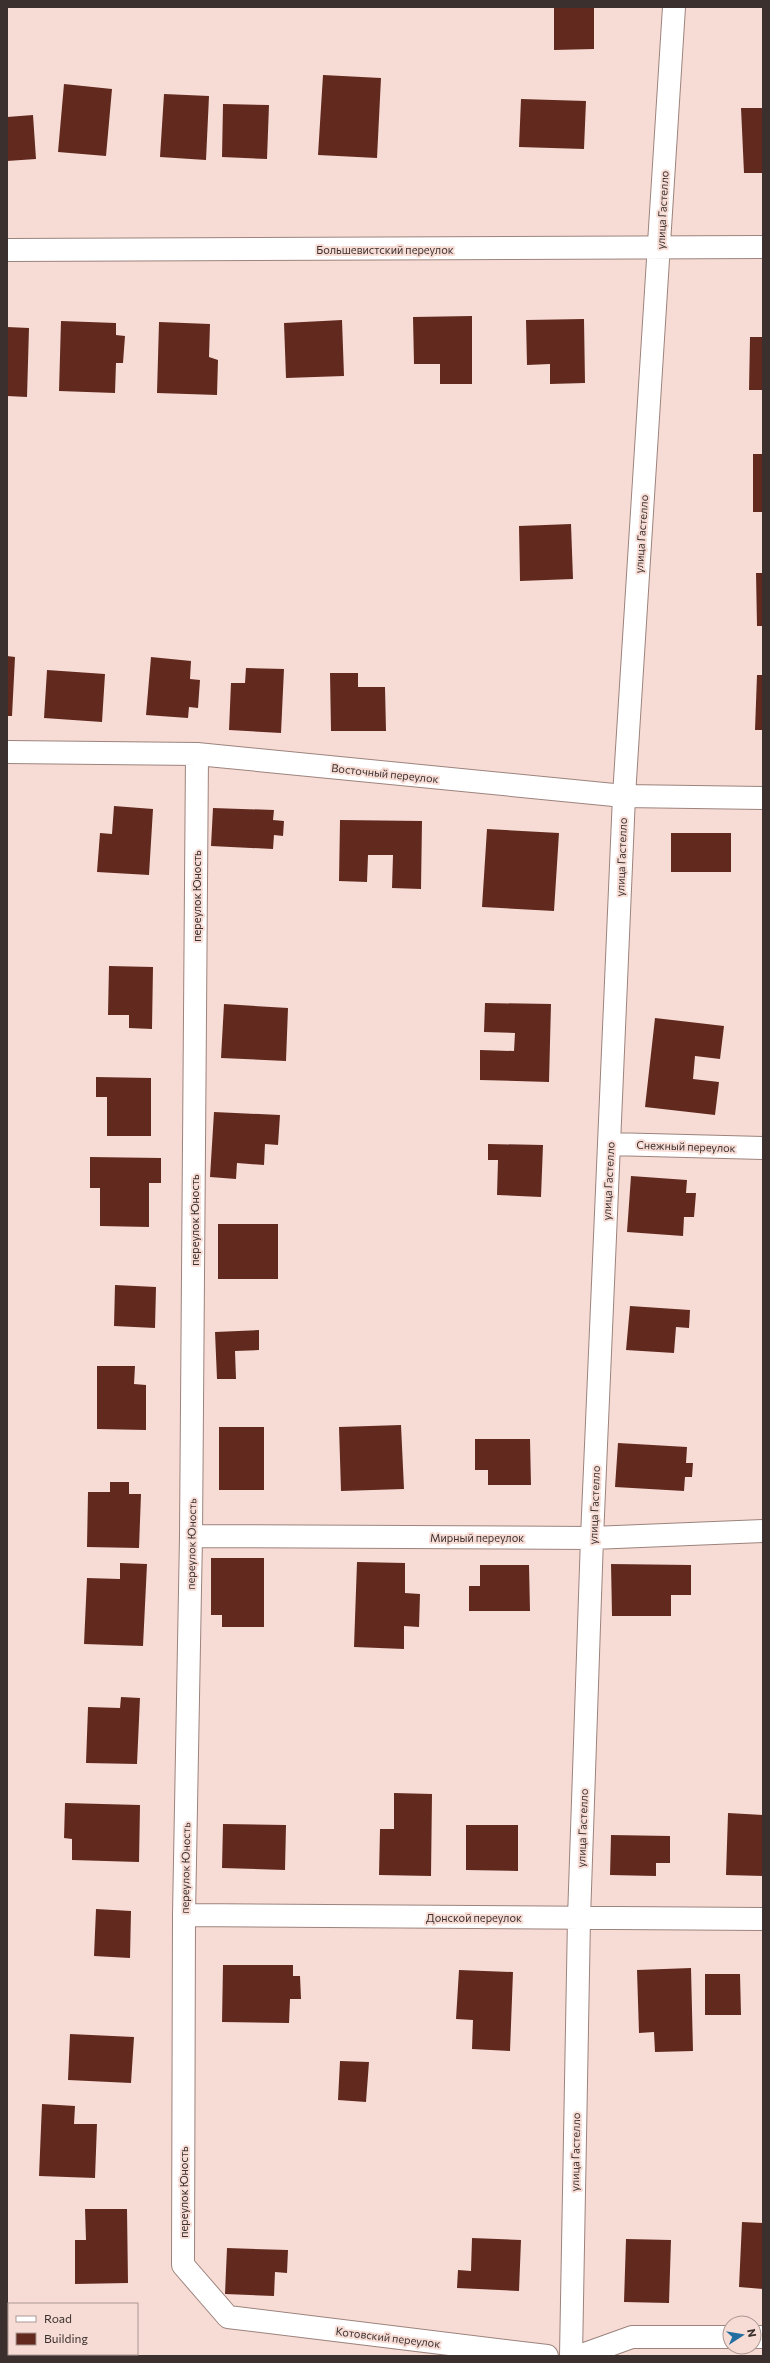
<svg xmlns="http://www.w3.org/2000/svg" width="770" height="2363" viewBox="0 0 770 2363" font-family="Commissioner,sans-serif">
	<style>
		.building { fill: #622a1f }
		.lines { fill: none; stroke-linecap: round; stroke-linejoin: round }
		.minor-casing { stroke: #9c837d; stroke-width: 24 }
		.minor { stroke: #fff; stroke-width: 22 }
		.labels { text-anchor: middle; dominant-baseline: central; stroke-width: 4; stroke-linejoin: round; paint-order: stroke }
		.street-label { font-size: 11px; fill: #3b302e; stroke: #f7dcd5 }
	</style>
	<rect width="100%" height="100%" fill="#f7dcd5"/>
	<path class="building" d="M 554,7 L 594,7 L 594,49 L 554,50 Z
		M 323,75 L 381,78 L 377,158 L 318,155 Z
		M 64,84 L 112,89 L 106,156 L 58,152 Z
		M 164,94 L 209,96 L 206,160 L 160,157 Z
		M 521,99 L 586,101 L 584,149 L 519,147 Z
		M 223,104 L 269,105 L 267,159 L 222,157 Z
		M 741,108 L 763,108 L 763,173 L 744,173 Z
		M 33,115 L 36,159 L 7,161 L 7,117 Z
		M 472,316 L 472,384 L 440,384 L 440,364 L 414,364 L 413,317 Z
		M 584,319 L 585,383 L 550,384 L 550,364 L 527,365 L 526,320 Z
		M 342,320 L 344,376 L 286,378 L 284,323 Z
		M 61,321 L 116,323 L 116,335 L 125,336 L 123,363 L 116,363 L 115,393 L 59,391 Z
		M 159,322 L 210,324 L 209,357 L 218,360 L 217,395 L 157,393 Z
		M 7,327 L 29,328 L 27,397 L 7,396 Z
		M 750,337 L 763,337 L 763,390 L 749,390 Z
		M 753,454 L 763,454 L 763,512 L 753,512 Z
		M 571,524 L 573,579 L 520,581 L 519,526 Z
		M 756,573 L 763,573 L 763,626 L 757,626 Z
		M 7,656 L 15,657 L 12,716 L 7,716 Z
		M 151,657 L 191,661 L 190,679 L 200,680 L 198,708 L 189,707 L 188,718 L 146,715 Z
		M 246,668 L 284,669 L 281,733 L 229,730 L 231,683 L 245,683 Z
		M 47,670 L 105,674 L 102,722 L 44,718 Z
		M 330,673 L 358,673 L 358,687 L 385,687 L 386,731 L 331,731 Z
		M 757,675 L 763,675 L 763,730 L 755,730 Z
		M 114,806 L 153,809 L 149,875 L 97,872 L 100,833 L 112,834 Z
		M 213,808 L 274,810 L 273,820 L 284,821 L 283,836 L 274,835 L 273,849 L 211,846 Z
		M 340,820 L 422,821 L 421,889 L 392,888 L 393,855 L 368,855 L 367,882 L 339,881 Z
		M 487,829 L 559,833 L 554,911 L 482,907 Z
		M 671,833 L 731,833 L 731,872 L 671,872 Z
		M 109,966 L 153,967 L 152,1029 L 129,1028 L 129,1015 L 108,1015 Z
		M 485,1003 L 551,1004 L 549,1082 L 480,1080 L 480,1050 L 514,1051 L 515,1033 L 484,1032 Z
		M 224,1004 L 288,1008 L 286,1061 L 221,1058 Z
		M 655,1018 L 724,1026 L 720,1059 L 695,1056 L 693,1079 L 719,1082 L 715,1115 L 645,1107 Z
		M 96,1077 L 151,1078 L 151,1136 L 107,1136 L 107,1097 L 96,1097 Z
		M 214,1112 L 280,1115 L 278,1145 L 265,1144 L 264,1165 L 237,1163 L 236,1179 L 210,1177 Z
		M 488,1144 L 543,1145 L 541,1197 L 497,1195 L 498,1160 L 488,1160 Z
		M 90,1157 L 161,1158 L 161,1183 L 149,1183 L 149,1227 L 100,1226 L 100,1188 L 90,1188 Z
		M 631,1176 L 687,1180 L 686,1193 L 696,1193 L 694,1217 L 684,1217 L 683,1236 L 627,1232 Z
		M 218,1224 L 278,1224 L 278,1279 L 218,1279 Z
		M 115,1285 L 156,1287 L 155,1328 L 114,1326 Z
		M 630,1306 L 690,1310 L 689,1328 L 676,1327 L 674,1353 L 626,1350 Z
		M 259,1330 L 259,1350 L 235,1351 L 236,1379 L 217,1379 L 215,1332 Z
		M 97,1366 L 135,1366 L 134,1384 L 146,1385 L 146,1430 L 97,1429 Z
		M 401,1425 L 404,1489 L 341,1491 L 339,1427 Z
		M 219,1427 L 264,1427 L 264,1490 L 219,1490 Z
		M 475,1439 L 530,1439 L 531,1485 L 488,1485 L 488,1470 L 475,1470 Z
		M 618,1443 L 687,1447 L 686,1463 L 693,1463 L 692,1477 L 685,1477 L 684,1491 L 615,1487 Z
		M 110,1482 L 129,1482 L 129,1494 L 141,1494 L 139,1548 L 87,1547 L 88,1492 L 110,1492 Z
		M 211,1558 L 264,1558 L 264,1627 L 222,1627 L 222,1615 L 211,1615 Z
		M 357,1562 L 405,1563 L 405,1593 L 420,1594 L 419,1627 L 404,1626 L 404,1649 L 354,1647 Z
		M 120,1563 L 147,1564 L 143,1646 L 84,1644 L 87,1578 L 120,1579 Z
		M 611,1564 L 691,1565 L 691,1595 L 671,1595 L 671,1616 L 612,1616 Z
		M 480,1565 L 529,1565 L 530,1611 L 469,1611 L 469,1586 L 480,1586 Z
		M 121,1697 L 140,1698 L 137,1764 L 86,1763 L 88,1707 L 120,1708 Z
		M 394,1793 L 432,1794 L 431,1876 L 379,1875 L 380,1829 L 394,1829 Z
		M 65,1803 L 140,1805 L 139,1862 L 72,1860 L 72,1839 L 64,1838 Z
		M 728,1813 L 763,1815 L 763,1876 L 726,1875 Z
		M 223,1824 L 286,1825 L 285,1870 L 222,1868 Z
		M 466,1825 L 518,1825 L 518,1871 L 466,1870 Z
		M 611,1835 L 670,1836 L 670,1863 L 656,1863 L 656,1876 L 610,1875 Z
		M 96,1909 L 131,1911 L 130,1958 L 94,1956 Z
		M 223,1965 L 293,1965 L 293,1976 L 300,1976 L 301,1999 L 290,1999 L 289,2023 L 222,2022 Z
		M 691,1968 L 693,2051 L 655,2052 L 654,2032 L 639,2033 L 637,1970 Z
		M 459,1970 L 513,1972 L 510,2051 L 472,2049 L 473,2020 L 456,2019 Z
		M 705,1974 L 740,1974 L 741,2015 L 705,2015 Z
		M 70,2034 L 134,2037 L 131,2083 L 68,2080 Z
		M 340,2061 L 369,2062 L 366,2102 L 338,2100 Z
		M 42,2104 L 75,2106 L 74,2124 L 97,2124 L 95,2178 L 39,2176 Z
		M 85,2209 L 127,2209 L 128,2283 L 75,2284 L 75,2240 L 86,2240 Z
		M 742,2222 L 763,2223 L 763,2289 L 739,2287 Z
		M 472,2238 L 521,2240 L 519,2291 L 457,2288 L 458,2270 L 471,2271 Z
		M 626,2239 L 671,2240 L 669,2303 L 624,2302 Z
		M 227,2248 L 288,2250 L 287,2273 L 275,2272 L 274,2296 L 225,2294 Z"/>
	<g class="lines">
		<defs>
			<path id="minor" d="M 7,250 L 763,247
				M 7,752 L 197,754 L 624,796 L 763,798
				M 197,754 L 191,1536 L 184,1915 L 183,2265 L 228,2317 L 547,2356
				M 610,1144 L 763,1148
				M 191,1536 L 592,1538 L 763,1531
				M 184,1915 L 763,1919
				M 754,2337 L 763,2337
				M 571,2356 L 579,1918 L 592,1538 L 624,796 L 674,7
				M 579,2356 L 632,2337 L 730,2337"/>
		</defs>
		<use href="#minor" class="minor-casing"/>
		<use href="#minor" class="minor"/>
	</g>
	<g class="labels">
		<g class="street-label">
			<text transform="translate(662 210) rotate(-87)">улица Гастелло</text>
			<text x="385" y="249">Большевистский переулок</text>
			<text transform="translate(641 534) rotate(-86)">улица Гастелло</text>
			<text transform="translate(385 773) rotate(6)">Восточный переулок</text>
			<text transform="translate(621 857) rotate(-88)">улица Гастелло</text>
			<text transform="translate(196 896) rotate(-90)">переулок Юность</text>
			<text transform="translate(686 1146) rotate(2)">Снежный переулок</text>
			<text transform="translate(608 1181) rotate(-87)">улица Гастелло</text>
			<text transform="translate(194 1220) rotate(-90)">переулок Юность</text>
			<text transform="translate(594 1505) rotate(-88)">улица Гастелло</text>
			<text x="477" y="1537">Мирный переулок</text>
			<text transform="translate(191 1544) rotate(-89)">переулок Юность</text>
			<text transform="translate(582 1828) rotate(-88)">улица Гастелло</text>
			<text transform="translate(185 1868) rotate(-89)">переулок Юность</text>
			<text x="474" y="1917">Донской переулок</text>
			<text transform="translate(575 2152) rotate(-89)">улица Гастелло</text>
			<text transform="translate(183 2192) rotate(-90)">переулок Юность</text>
			<text transform="translate(388 2337) rotate(7)">Котовский переулок</text>
		</g>
	</g>
	<rect width="770" height="2363" fill="none" stroke="#3b302e" stroke-width="16"/>
	<rect x="8" y="2303" width="130" height="52" fill="#f7dcd5" stroke="#ac9792"/>
	<rect x="16" y="2316" width="20" height="6" fill="#ffffff" stroke="#ac9792"/>
	<text x="44" y="2323" font-size="12" fill="#3b302e">Road</text>
	<rect x="16" y="2333" width="20" height="12" fill="#622a1f" stroke="#ac9792"/>
	<text x="44" y="2343" font-size="12" fill="#3b302e">Building</text>
	<g transform="translate(742 2335) rotate(78)"><circle r="19" fill="#f7dcd5" stroke="#ac9792"/>
	<path d="M0-3L7 15L0 10L-7 15Z" fill="#236ea1"/>
	<text y="-6" font-size="11" font-weight="bold" text-anchor="middle" fill="#3b302e">N</text>
	</g>
</svg>
